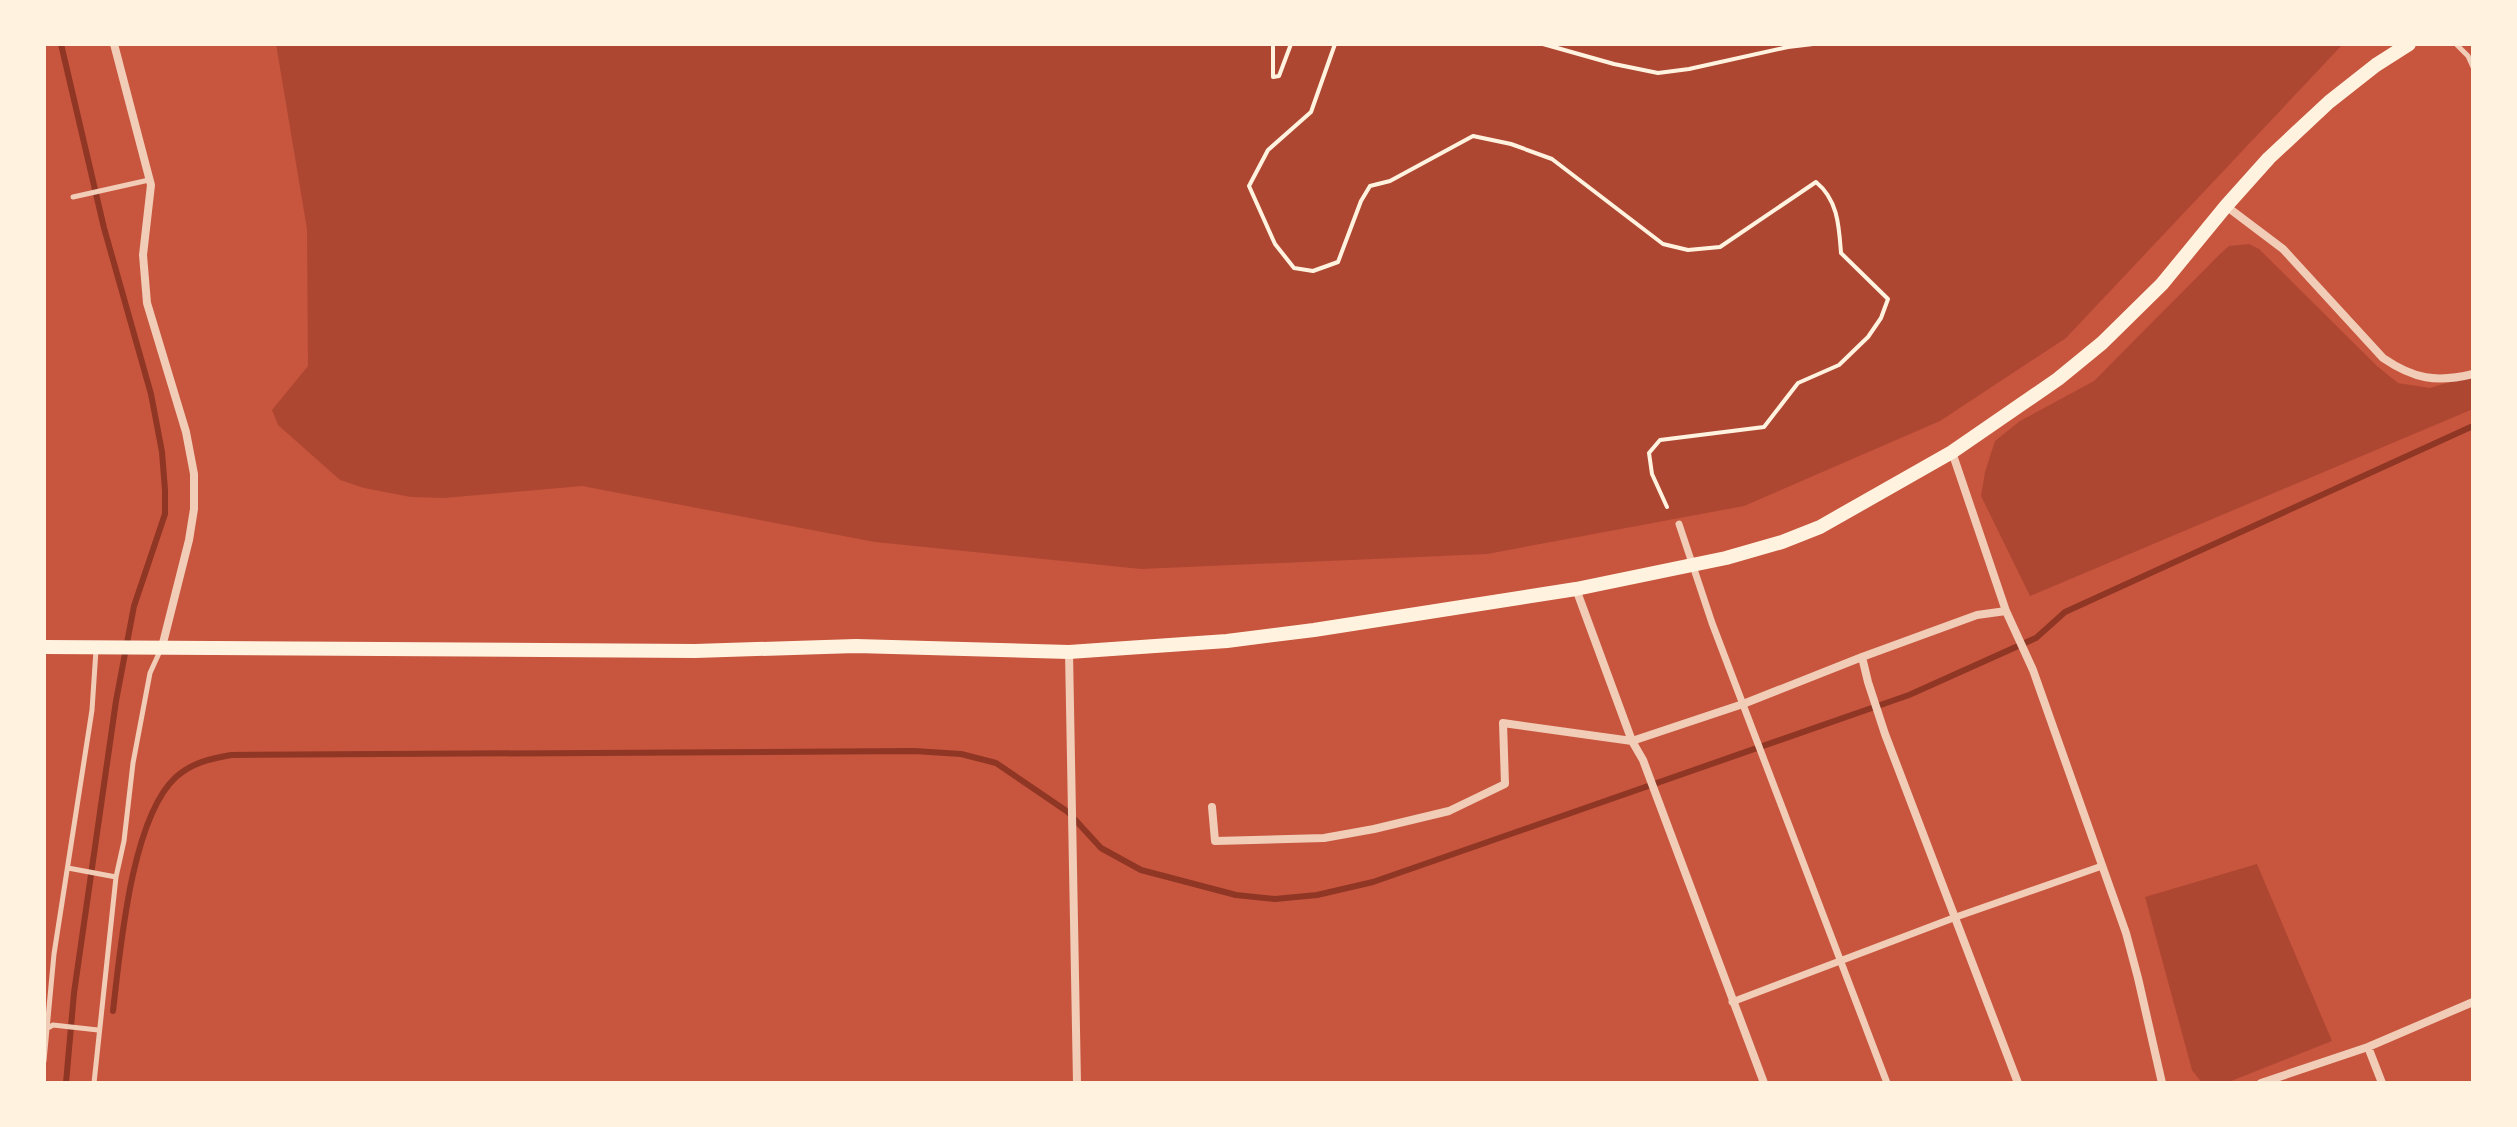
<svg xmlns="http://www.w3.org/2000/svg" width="2517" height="1127" viewBox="0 0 2517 1127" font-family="'Sofia Sans Condensed',sans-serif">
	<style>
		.green { fill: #ae4732 }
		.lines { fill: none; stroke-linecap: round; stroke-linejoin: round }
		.stream { stroke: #8f3625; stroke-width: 6 }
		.path { stroke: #fff3e0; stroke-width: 4 }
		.service { stroke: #f1ccb7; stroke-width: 5 }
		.pedestrian { stroke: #f1ccb7; stroke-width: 7 }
		.minor { stroke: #f1ccb7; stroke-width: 8 }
		.secondary { stroke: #fff3e0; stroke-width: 14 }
	</style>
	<rect width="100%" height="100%" fill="#c8553d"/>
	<path class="green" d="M 276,44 L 2343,44 L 2066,338 L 1940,421 L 1744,506 L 1487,554 L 1141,569 L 875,542 L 582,486 L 444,498 L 411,497 L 364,488 L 340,480 L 278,425 L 272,410 L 308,366 L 307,229 Z
		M 2249,244 L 2259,249 L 2377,366 L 2398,383 L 2430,388 L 2473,375 L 2473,409 L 2030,596 L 1981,496 L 1985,472 L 1995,441 L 2020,421 L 2094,381 L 2220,254 L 2229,246 Z
		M 2257,864 L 2332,1041 L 2226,1083 L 2202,1083 L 2192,1070 L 2145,897 Z"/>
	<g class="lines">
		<path class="stream" d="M 61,44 L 104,228 L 151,394 L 162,452 L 165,490 L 165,514 L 134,606 L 116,701 L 74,993 L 66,1083
			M 113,1011 C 120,952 131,818 176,777 C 193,762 210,759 231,755 L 914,751 L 961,754 L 996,763 L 1068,812 L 1101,848 L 1141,870 L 1236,895 L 1275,899 L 1317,895 L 1373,882 L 1909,695 L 2036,638 L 2065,612 L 2473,426"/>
		<path class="path" d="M 1273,44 L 1273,77 L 1279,76 L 1291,44
			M 1335,44 L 1311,112 L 1268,150 L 1249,186 L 1275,244 L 1294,268 L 1313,271 L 1338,262 L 1361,201 L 1370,186 L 1390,181 L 1473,136 L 1511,144 L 1552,159 L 1663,244 L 1688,250 L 1720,247 L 1816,182 C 1838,200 1839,226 1841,253 L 1888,299 L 1881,318 L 1868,337 L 1839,365 L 1798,383 L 1764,427 L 1660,440 L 1649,453 L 1652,474 L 1667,507
			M 1543,44 L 1614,64 L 1658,73 L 1689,69 L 1788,47 L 1813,44"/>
		<path class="service" d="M 2456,44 L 2468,56 L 2473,67
			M 73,197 L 149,180
			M 68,868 L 116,877
			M 46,1029 L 53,1025 L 98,1030
			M 44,1061 L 54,954 L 92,710 L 96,650
			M 94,1083 L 116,877 L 124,841 L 133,763 L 150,673 L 160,651"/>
		<path class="pedestrian" d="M 1679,524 L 1712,623 L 1887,1083
			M 1732,1002 L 1956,917 L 2102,866"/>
		<path class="minor" d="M 114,44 L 151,185 L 143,255 L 147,303 L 186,432 L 194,474 L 194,509 L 189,540 L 162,647
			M 2226,206 L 2283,249 L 2383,358 C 2414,379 2436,383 2473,374
			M 1952,452 L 2006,611 L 2033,670 L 2126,933 L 2138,978 L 2162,1083
			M 1576,589 L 1632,741 L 1643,760 L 1764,1083
			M 1069,652 L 1077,1083
			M 1862,657 L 1868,682 L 1885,734 L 2018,1083
			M 1212,807 L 1215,841 L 1324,838 L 1374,829 L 1449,811 L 1505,784 L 1503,723 L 1632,741 L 1743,704 L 1862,657 L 1977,615 L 2006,611
			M 2368,1047 L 2382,1083
			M 2261,1083 L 2368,1047 L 2473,1002"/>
		<path class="secondary" d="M 44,647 L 695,651 L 856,646 L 1069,652 L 1227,641 L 1314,630 L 1576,589 L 1726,558 L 1782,542 L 1820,527 L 1952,452 L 2058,379 L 2102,343 L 2162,284 L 2226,206 L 2269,158 L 2329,102 L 2376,65 L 2409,44"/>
	</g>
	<rect width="2517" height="1127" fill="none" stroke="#fff3e0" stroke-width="92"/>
</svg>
